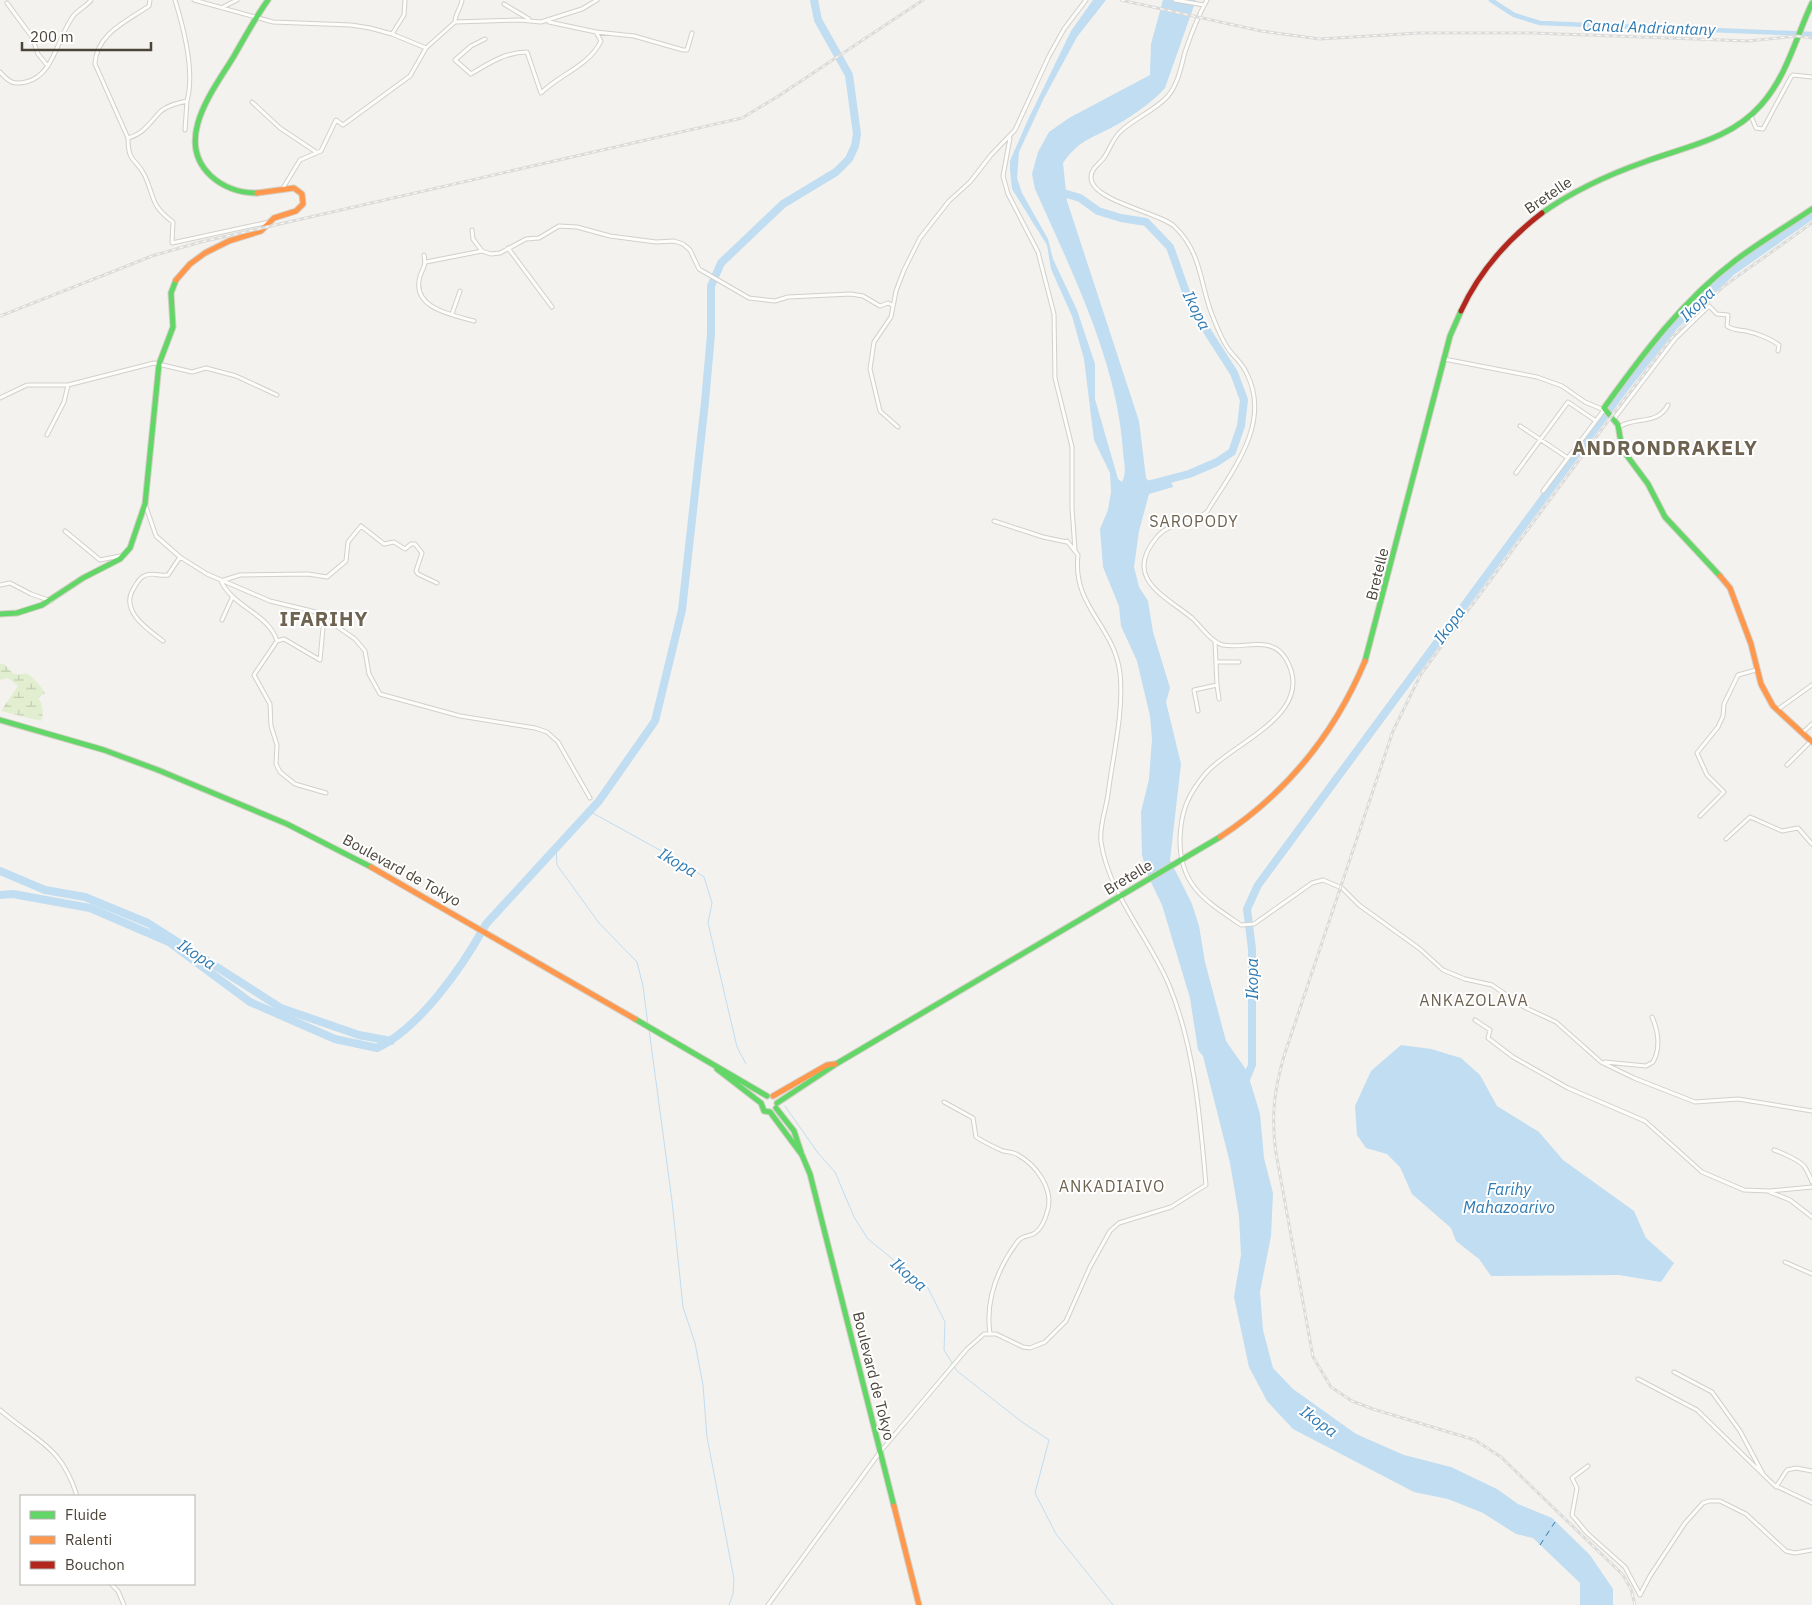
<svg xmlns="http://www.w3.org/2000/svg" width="1812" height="1605" viewBox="0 0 1812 1605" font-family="'IBM Plex Sans',sans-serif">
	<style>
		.wetland { fill: url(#wetland-marsh) }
		.water { fill: #c0ddf1 }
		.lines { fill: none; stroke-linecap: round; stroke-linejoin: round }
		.stream { stroke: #c0ddf1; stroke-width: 1 }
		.canal { stroke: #c0ddf1; stroke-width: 4.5 }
		.river { stroke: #c0ddf1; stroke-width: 8 }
		.ferry { stroke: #2e7ab2; stroke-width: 1; stroke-dasharray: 6 5; stroke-linecap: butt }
		.street-casing { stroke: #d2d0cb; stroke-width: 5 }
		.fast-casing { stroke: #d3cfc5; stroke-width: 7 }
		.slow-casing { stroke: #d3cfc5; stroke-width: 7 }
		.jam-casing { stroke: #d3cfc5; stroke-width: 7 }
		.street { stroke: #fdfdfc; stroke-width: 3 }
		.fast { stroke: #63d668; stroke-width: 5 }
		.slow { stroke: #ff974d; stroke-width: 5 }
		.jam { stroke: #b3261e; stroke-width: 5 }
		.rail-casing { stroke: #dbdbda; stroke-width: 3 }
		.rail { stroke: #fff; stroke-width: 1; stroke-dasharray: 4; stroke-linecap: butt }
		.labels { text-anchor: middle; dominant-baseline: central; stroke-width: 4; stroke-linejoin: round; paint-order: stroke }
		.street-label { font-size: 15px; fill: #4b4439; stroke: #fff }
		.water-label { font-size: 16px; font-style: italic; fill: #2e7ab2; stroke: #fff }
		.neighbourhood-label { font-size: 16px; letter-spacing: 1px; fill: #6e6250; stroke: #fff }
		.district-label { font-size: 20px; font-weight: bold; letter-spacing: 1px; fill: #6e6250; stroke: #fff }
	</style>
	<defs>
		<pattern id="wetland-marsh" width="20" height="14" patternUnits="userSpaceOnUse" patternTransform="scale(1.25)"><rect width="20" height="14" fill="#e1eecf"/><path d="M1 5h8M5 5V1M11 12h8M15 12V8" fill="none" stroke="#c3cdb2"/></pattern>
	</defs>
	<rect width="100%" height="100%" fill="#f4f2ee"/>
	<path class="wetland" d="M 0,664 L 4,664 C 12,672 13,677 26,673 C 34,678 40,685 45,693 L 38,698 C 43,703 44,714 41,721 L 1,711 L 18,686 L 8,678 L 0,680 Z"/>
	<path class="water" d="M 1093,0 L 1106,0 L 1077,37 L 1044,98 L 1019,152 L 1017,178 L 1022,193 L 1048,239 L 1053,259 L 1077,310 L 1095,364 L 1095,399 L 1118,479 L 1122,482 C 1127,471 1124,464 1123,452 C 1118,363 1071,270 1035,189 L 1032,174 L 1038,152 L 1049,132 L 1069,118 L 1150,75 L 1151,44 L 1163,0 L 1196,0 L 1165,88 C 1151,104 1128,119 1109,129 C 1088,139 1077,143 1063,163 L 1067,201 L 1139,421 L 1146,478 L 1155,487 L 1171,481 L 1173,487 L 1149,494 L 1139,531 L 1134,567 L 1139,587 L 1148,601 L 1153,632 L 1170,688 L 1166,702 L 1181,764 L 1170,860 L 1192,904 L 1199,926 L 1205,962 L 1226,1041 L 1247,1071 L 1260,1114 L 1264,1158 L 1273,1193 L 1271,1236 L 1260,1292 L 1263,1330 L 1273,1368 L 1293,1389 L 1356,1434 L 1404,1455 L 1451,1467 L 1497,1489 L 1518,1504 L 1552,1518 L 1590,1555 L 1613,1589 L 1613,1605 L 1580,1605 L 1580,1583 L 1533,1538 L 1516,1534 L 1483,1513 L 1448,1499 L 1414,1492 L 1293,1429 L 1267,1401 L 1249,1367 L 1234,1297 L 1241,1255 L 1239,1216 L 1230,1163 L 1203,1056 L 1198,1050 L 1190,998 L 1162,905 L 1148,876 L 1142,855 L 1141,812 L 1149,779 L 1152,739 L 1150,716 L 1137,661 L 1121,626 L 1119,606 L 1103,567 L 1100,529 L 1108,510 L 1111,492 L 1110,473 L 1094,440 L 1084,359 L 1072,316 L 1051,269 L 1047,245 L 1012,189 L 1010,170 L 1010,161 L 1026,124 L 1071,31 Z
		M 1401,1045 L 1431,1049 L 1461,1058 L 1480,1075 L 1497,1106 L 1539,1132 L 1563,1160 L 1634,1211 L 1646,1238 L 1674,1263 L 1661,1282 L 1619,1275 L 1491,1276 L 1479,1259 L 1456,1241 L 1451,1228 L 1412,1194 L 1400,1167 L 1387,1154 L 1366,1148 L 1357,1135 L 1355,1106 L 1371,1071 Z"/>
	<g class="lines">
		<path class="stream" d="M 589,811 L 685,864 L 704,877 L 712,903 L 708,923 L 737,1047 L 746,1064
			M 556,846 L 557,865 L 599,923 L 637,962 L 643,986 L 648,1025
			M 649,1029 L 672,1201 L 683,1307 L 695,1343 L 703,1385 L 707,1437 L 734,1579 L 733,1594 L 729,1605
			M 785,1106 L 818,1153 L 835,1172 L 854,1217 L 868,1239 L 928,1288 L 945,1322 L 944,1350 L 957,1371 L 1022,1422 L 1049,1440 L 1035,1493 L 1056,1534 L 1113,1605"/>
		<path class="canal" d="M 1491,0 L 1514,15 L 1540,23 L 1812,34"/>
		<path class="river" d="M 1057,191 L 1080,198 L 1098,211 L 1121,218 L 1146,222 L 1170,247 L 1191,306 L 1234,373 L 1244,400 L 1241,426 L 1232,452 L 1217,462 L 1189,474 L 1143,486
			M 0,871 L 45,890 L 85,897 L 148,923 L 281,1008 L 359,1035 L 391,1041
			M 0,895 L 13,894 L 90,908 L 169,942 L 250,1002 L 335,1039 L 377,1048 C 420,1028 463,966 486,924 L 599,801 L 655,721 L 682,610 L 705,402 L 711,334 L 711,286 L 721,263 L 783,204 L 836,172 L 849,159 L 855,146 L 857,134 L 849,75 L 818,20 L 814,0
			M 1244,1084 L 1252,1065 L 1252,949 L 1247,909 L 1258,885 L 1624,389 L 1674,326 L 1731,272 L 1812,215"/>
		<path class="ferry" d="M 1540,1545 L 1555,1522"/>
		<defs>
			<path id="street" d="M 150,0 L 149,6 C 127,21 96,34 95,64 L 128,138 C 144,134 150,122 161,111 C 168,105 178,103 187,101 L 185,130
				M 175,0 C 184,29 195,72 187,101
				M 194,0 L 273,22 L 351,25 L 370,28 L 392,34 L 426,48 L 455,22 L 519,20 L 541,22 L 582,9 L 597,0
				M 1175,0 L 1204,5
				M 1207,0 C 1198,16 1191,34 1185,52 C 1181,67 1178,85 1167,97 C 1154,111 1135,118 1121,131 C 1112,139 1110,150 1103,159 C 1098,165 1091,169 1091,177 C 1090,201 1162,213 1175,227 C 1201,252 1200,282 1211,312 C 1216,325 1221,339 1229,350 C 1235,358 1243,364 1247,374 C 1272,424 1231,472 1207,512 C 1192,524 1169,522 1157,537 C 1122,578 1165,596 1192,618 C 1201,626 1211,642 1223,645 C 1245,649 1272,635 1286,659 C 1318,714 1233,742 1206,773 C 1188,794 1181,811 1180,838 C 1179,886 1206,901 1241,925 L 1254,924 L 1312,883 L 1323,880 L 1342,888 L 1359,905 L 1420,949 L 1443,970 L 1465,979 L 1492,985 L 1524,1007 L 1556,1022 L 1601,1062 L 1634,1078 L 1695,1102 L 1738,1099 L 1812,1111
				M 7,3 L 32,37 L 38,54 L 47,65
				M 504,4 L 529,19
				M 223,7 L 237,0
				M 455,22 C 455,13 461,9 462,0
				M 549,22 L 596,32 L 634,36 L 683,50 L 687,50 L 692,33
				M 392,34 L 404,15 L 405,0
				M 485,39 L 471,46 L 455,60 L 471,74 C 489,63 506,52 527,52 L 541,93 C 560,74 589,66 601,41 L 596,32
				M 0,72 C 9,82 13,85 26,82 C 55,75 57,36 74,15 C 79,9 87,6 91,0
				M 252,102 L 280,128 L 316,152
				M 1751,116 L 1756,128 L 1763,129 L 1791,77 L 1793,75 L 1812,77
				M 128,138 C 128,165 137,158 145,176 C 155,198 150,205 173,222 L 172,243 L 269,222
				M 1010,138 L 1003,176 L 1008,194 L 1038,252 L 1054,314 L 1055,378 L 1072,447 L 1072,508 L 1075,550
				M 283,188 L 300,160 L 321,151 L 336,120 L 343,125 L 410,76 L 426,48
				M 472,230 L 473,239 L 482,251 L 491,254 L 500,253 L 526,239 L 539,238 L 559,226 L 577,227 L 610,236 L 656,242 L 674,241 L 683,244 L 690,250 L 699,269 L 749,298 L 775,301 L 788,297 L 851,294 L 863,296 L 880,306 L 888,303 L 892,305
				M 508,248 L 552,307
				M 424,255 C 427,270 420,269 419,281 C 415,309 453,315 474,321
				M 426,262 L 482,251
				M 452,314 L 460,291
				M 1444,359 L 1537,377 L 1562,386 L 1585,402 L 1604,410 L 1543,491
				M 0,398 L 27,385 L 68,385 L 154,363 L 192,372 L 206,368 L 236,376 L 277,395
				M 1613,420 L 1675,339 L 1709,306 L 1717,314 L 1728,315 L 1727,326 C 1732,330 1739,330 1746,331 C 1756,333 1771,339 1779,345 L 1778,351
				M 1520,426 L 1568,458
				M 898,427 L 880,411 L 870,369 L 874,342 L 891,317 L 896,291 L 904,270 L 920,238 L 949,201 L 970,182 L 991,155 L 1015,130 L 1049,56 L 1064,29 L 1086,0
				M 1619,427 C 1635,416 1657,426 1668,405
				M 47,435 L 64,402 L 68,385
				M 1516,473 L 1568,402 L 1596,421
				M 145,504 L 156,536 L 180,557 L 207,574 L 270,601 L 316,612 L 355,639 L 365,651 L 369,674 L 380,694 L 460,716 L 535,728 L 547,732 L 558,742 L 590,798
				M 994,521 L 1043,537 L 1067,542
				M 65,531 L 100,560 L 125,555
				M 0,585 L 10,583 L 31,594 L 51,601
				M 324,617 L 320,660 L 284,639 L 277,641 L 254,675 L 270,704 L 271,726 L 277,745 L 276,764 L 280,772 L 295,784 L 326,793
				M 222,620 L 232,598
				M 163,641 C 147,629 119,610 134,588 C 136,584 140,578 144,576 C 152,571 160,577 168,575 L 180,557
				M 277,641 C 269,614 233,607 221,581 L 240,575 L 308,574 L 327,577 L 346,561 L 348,542 L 361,526 L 384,544 L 394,542 L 405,549 L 411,544 L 415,544 L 422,553 L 416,571 L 418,574 L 437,583
				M 1216,662 L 1239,662
				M 1217,685 L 1219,699
				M 1777,710 L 1812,685
				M 1198,711 L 1194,690 L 1217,685 L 1215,641
				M 1802,733 L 1812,724
				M 1787,765 L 1811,741
				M 1700,816 L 1724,792 L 1707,775 L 1697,753 L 1718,727 L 1723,716 L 1724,704 L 1738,675 L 1756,670
				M 1726,839 L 1750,817 L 1782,831 L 1798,828 L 1812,844
				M 1475,1020 L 1490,1030 L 1488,1038 L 1513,1057 L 1568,1088 L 1645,1121 L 1702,1172 L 1744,1190 L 1769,1191 L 1812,1187
				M 1605,1062 L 1646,1066 L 1653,1062 C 1661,1048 1658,1030 1652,1017
				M 944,1102 L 973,1118 L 976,1137 C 984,1142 994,1147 1003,1151 C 1008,1152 1014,1152 1018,1155 C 1036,1165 1053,1188 1048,1209 C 1046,1217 1042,1228 1035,1233 C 1029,1237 1023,1235 1018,1241 C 997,1269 985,1299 990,1334
				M 1774,1150 C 1781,1152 1800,1161 1804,1166 C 1807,1170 1810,1177 1812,1182
				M 1770,1192 L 1790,1200 L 1812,1217
				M 1785,1262 L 1812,1274
				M 1674,1372 L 1712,1392 L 1740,1431 L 1763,1474
				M 1638,1379 L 1697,1410 L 1774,1485 L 1812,1503
				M 0,1410 C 37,1442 61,1445 77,1496
				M 1588,1466 L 1572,1478 L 1577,1488 L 1572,1515 L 1587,1533 L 1625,1567 L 1640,1595 L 1650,1576 L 1685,1523 L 1703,1503 L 1709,1501 L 1720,1501 L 1746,1514 L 1786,1551 L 1795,1553 L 1812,1550
				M 1776,1487 L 1787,1470 L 1796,1468 L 1812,1471
				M 111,1584 L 118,1591 L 124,1605
				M 768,1605 L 880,1452 L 967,1349 L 984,1334 L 996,1334 L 1023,1347 L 1030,1348 L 1045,1342 L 1066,1321 L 1090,1267 L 1110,1231 L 1119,1223 L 1171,1207 L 1206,1185 C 1200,1118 1195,1048 1169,985 C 1149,937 1109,895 1101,842 C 1099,826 1106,810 1108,794 C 1113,755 1124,712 1120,673 C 1114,625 1072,607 1078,555 L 1067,541"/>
			<path id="fast" d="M 257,193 C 240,193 223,187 211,176 C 172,140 215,88 234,56 C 245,37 255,18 268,0
				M 1542,213 C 1574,190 1610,174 1647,161 C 1688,146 1731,139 1761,105 C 1787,76 1796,37 1812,3
				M 1720,576 L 1665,517 L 1648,484 L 1622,449 L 1618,425 L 1604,408 C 1642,355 1683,300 1736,260 C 1760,242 1787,226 1812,209
				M 0,614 L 17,613 L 42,605 L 83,578 L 120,559 L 130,548 L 145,504 L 159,364 L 173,327 L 171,293 L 176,280
				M 1365,661 L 1450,336 L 1461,311
				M 0,720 L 104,750 L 158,770 L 287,824 L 371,867
				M 635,1019 L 767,1096
				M 717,1069 L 761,1103 L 764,1111 L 770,1112 L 802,1155 L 810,1174 L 894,1506
				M 777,1103 L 836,1064 L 1220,837
				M 776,1108 L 794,1131 L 801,1152"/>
			<path id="slow" d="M 176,280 L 190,264 L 205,253 L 229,241 L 261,231 L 274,218 L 296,211 L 303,204 L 302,194 L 294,188 L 257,193
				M 1720,576 L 1730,588 L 1751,644 L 1761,684 L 1773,706 L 1812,742
				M 1220,837 C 1287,793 1334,735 1365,661
				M 371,867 L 635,1019
				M 773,1096 L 827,1065 L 835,1064
				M 894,1506 L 919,1605"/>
			<path id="jam" d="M 1461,311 C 1479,272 1508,239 1542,213"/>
		</defs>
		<use href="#street" class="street-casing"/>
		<use href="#fast" class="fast-casing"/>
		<use href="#slow" class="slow-casing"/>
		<use href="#jam" class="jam-casing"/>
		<use href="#street" class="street"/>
		<use href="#fast" class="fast"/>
		<use href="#slow" class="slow"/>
		<use href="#jam" class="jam"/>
		<defs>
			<path id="rail" d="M 1121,0 L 1261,31 L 1320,39 L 1419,33 L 1533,33 L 1748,41 L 1797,36 L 1812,38
				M 0,316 L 152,256 L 201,242 L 742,118 L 777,97 L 923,0
				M 1635,1605 L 1631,1589 L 1623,1575 L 1501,1457 L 1475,1440 L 1373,1409 L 1352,1401 L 1331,1387 L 1313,1357 L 1276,1153 C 1271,1118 1274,1090 1284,1056 L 1393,731 L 1421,674 L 1611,417 L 1673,336 L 1724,286 L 1812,223"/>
		</defs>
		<use href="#rail" class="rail-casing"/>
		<use href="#rail" class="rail"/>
	</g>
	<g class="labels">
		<g class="street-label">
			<text transform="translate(1548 195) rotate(-34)">Bretelle</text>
			<text transform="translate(1377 574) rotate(-76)">Bretelle</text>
			<text transform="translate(402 870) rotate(29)">Boulevard de Tokyo</text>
			<text transform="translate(1128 877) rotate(-31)">Bretelle</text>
			<text transform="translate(874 1376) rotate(76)">Boulevard de Tokyo</text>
		</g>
		<g class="water-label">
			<text transform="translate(1649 27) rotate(2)">Canal Andriantany</text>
			<text transform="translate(1697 304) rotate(-44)">Ikopa</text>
			<text transform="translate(1197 310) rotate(63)">Ikopa</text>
			<text transform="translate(1449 625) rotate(-54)">Ikopa</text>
			<text transform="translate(678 862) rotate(30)">Ikopa</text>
			<text transform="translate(197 954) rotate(33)">Ikopa</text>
			<text transform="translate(1252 979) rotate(-90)">Ikopa</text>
			<text x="1509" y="1189">Farihy<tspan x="1509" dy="18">Mahazoarivo</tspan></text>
			<text transform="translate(909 1274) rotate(41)">Ikopa</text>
			<text transform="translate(1319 1421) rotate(36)">Ikopa</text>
		</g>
		<g class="neighbourhood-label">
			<text x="1194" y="521">SAROPODY</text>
			<text x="1474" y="1000">ANKAZOLAVA</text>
			<text x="1112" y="1186">ANKADIAIVO</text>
		</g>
		<g class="district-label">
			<text x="1665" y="447">ANDRONDRAKELY</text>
			<text x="324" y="618">IFARIHY</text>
		</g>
	</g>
	<rect x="20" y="1495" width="175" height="90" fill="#ffffff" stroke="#b7b4b0"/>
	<rect x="30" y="1511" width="25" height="8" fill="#63d668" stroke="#b7b4b0"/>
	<text x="65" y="1520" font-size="15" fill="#4b4439">Fluide</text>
	<rect x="30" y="1536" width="25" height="8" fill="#ff974d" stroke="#b7b4b0"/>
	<text x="65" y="1545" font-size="15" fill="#4b4439">Ralenti</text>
	<rect x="30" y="1561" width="25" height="8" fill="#b3261e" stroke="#b7b4b0"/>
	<text x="65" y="1570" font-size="15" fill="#4b4439">Bouchon</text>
	<path d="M22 42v8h129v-8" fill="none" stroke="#4b4439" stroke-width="2.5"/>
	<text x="30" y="42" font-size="15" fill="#4b4439" stroke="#ffffff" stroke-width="4" paint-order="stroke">200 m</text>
</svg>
